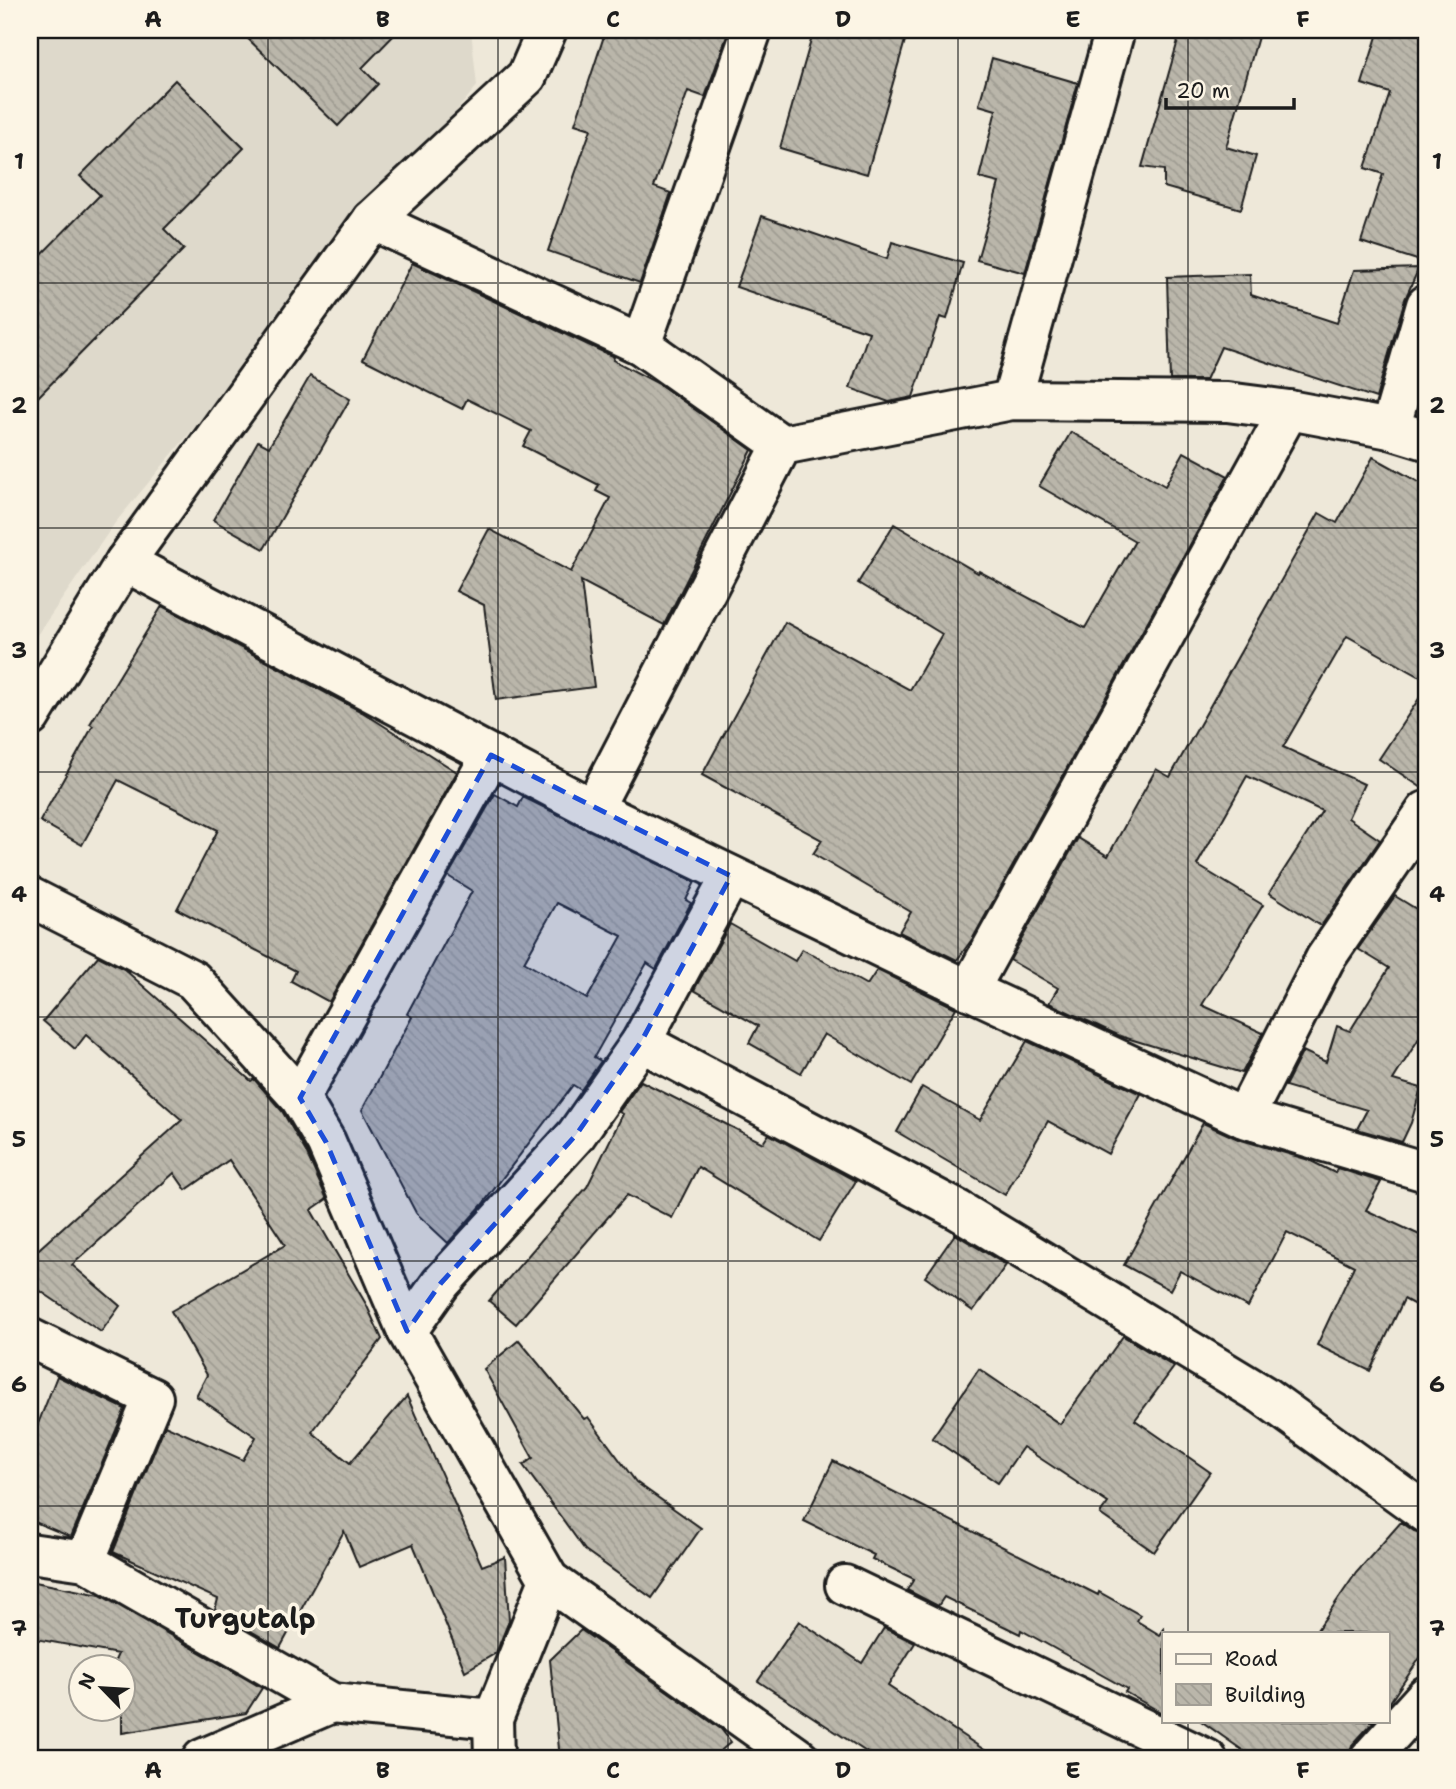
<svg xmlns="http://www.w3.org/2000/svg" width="1456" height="1789" viewBox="0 0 1456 1789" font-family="'Shantell Sans',sans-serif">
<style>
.built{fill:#ded9cb}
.building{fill:url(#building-back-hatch);stroke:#1c1c1c;stroke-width:2;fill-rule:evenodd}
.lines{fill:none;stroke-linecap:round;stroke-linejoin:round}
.minor-casing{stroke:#1c1c1c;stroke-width:44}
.minor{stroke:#fcf5e5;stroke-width:38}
.marked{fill:#1d4ed8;fill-opacity:0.2;stroke:#1d4ed8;stroke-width:5;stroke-dasharray:14 9;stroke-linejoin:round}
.grid{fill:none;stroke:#1c1c1c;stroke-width:2;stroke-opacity:0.55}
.labels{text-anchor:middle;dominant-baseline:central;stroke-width:7;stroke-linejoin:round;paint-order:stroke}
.district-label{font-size:28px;font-weight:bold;fill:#1c1c1c;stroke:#fcf5e5}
.neatline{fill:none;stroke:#1c1c1c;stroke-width:2.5}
.grid-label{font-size:23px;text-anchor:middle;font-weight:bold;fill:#1c1c1c}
</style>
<defs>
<pattern id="building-back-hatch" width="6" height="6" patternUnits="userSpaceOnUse" patternTransform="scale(1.75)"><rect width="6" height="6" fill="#bab6aa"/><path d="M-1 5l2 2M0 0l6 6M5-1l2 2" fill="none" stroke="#9f9c92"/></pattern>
</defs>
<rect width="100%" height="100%" fill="#eee8d9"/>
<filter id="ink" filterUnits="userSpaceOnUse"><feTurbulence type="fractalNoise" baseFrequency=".0143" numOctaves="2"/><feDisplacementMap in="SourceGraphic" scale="14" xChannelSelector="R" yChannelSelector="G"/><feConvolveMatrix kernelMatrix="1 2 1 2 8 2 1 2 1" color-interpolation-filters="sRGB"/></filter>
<g filter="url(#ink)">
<polygon class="built" points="30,30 471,30 477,86 115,523 30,645"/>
<g class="building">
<polygon points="239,30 399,30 362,68 378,84 338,126"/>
<polygon points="606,30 729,30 705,97 688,91 654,187 671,193 640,283 548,251 591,129 575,124"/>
<polygon points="814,30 908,30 867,174 780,148"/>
<polygon points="1181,30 1260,30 1226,147 1256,156 1241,209 1164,187 1164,170 1142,167"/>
<polygon points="1379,30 1426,30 1426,243 1420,261 1361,242 1383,174 1365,168 1390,93 1362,84"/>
<polygon points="992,58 1078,83 1025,273 977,260 999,183 979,178 996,110 979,105"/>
<polygon points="175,80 244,148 164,229 184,249 30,405 30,266 100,195 80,176"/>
<polygon points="762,216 887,259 892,242 963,263 947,319 940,317 913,397 889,402 850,388 869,332 736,287"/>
<polygon points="412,263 614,357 613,360 659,384 752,450 664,625 581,581 594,687 496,700 484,605 456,591 489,529 571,572 610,498 596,491 599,485 523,446 531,431 467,399 462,409 363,359"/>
<polygon points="1419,268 1405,299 1376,398 1221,347 1206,380 1170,380 1167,277 1250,274 1251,295 1337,323 1354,270"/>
<polygon points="310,376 350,399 264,549 213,520 258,441 269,447"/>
<polygon points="1071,432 1165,486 1184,452 1228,476 973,938 957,960 899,932 911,912 813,854 822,840 702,775 785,622 910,690 942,634 858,583 894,524 978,573 979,571 1085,628 1135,541 1039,486"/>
<polygon points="1373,457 1426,486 1426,680 1347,636 1283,747 1364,784 1348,818 1380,840 1321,926 1269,893 1322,811 1247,776 1197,865 1263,905 1202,1005 1263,1033 1242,1073 1120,1036 1049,1003 1058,988 1010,960 1078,838 1108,856 1156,769 1170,777 1319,513 1337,523"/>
<polygon points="162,606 362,712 457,772 329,1002 291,981 296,971 177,909 218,830 118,780 82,845 40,821 93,726 90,724"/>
<polygon points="1426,688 1426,789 1425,790 1379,759"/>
<path d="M495 794 518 807 523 797 695 882 686 900 691 903 656 969 647 963 594 1057 601 1061 581 1090 573 1085 482 1205 448 1243 416 1213 362 1110 412 1017 407 1014 472 891 448 876ZM557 903 622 936 587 999 524 962Z"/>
<polygon points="1395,896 1423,913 1426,907 1426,1027 1393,1080 1421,1088 1411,1123 1402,1142 1357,1129 1367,1110 1285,1086 1303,1051 1326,1062 1337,1026 1350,1031 1389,968 1358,949"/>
<polygon points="730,924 795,961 802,949 867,985 877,970 956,1008 911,1085 824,1034 801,1073 749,1043 758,1026 694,990"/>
<polygon points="98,956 124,969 251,1081 254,1079 282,1111 306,1152 327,1199 311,1210 366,1304 382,1339 312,1432 350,1463 407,1396 482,1566 505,1557 509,1621 496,1653 465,1671 413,1544 359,1567 344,1531 280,1648 215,1610 218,1599 113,1552 165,1425 243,1460 256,1437 196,1396 207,1375 171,1311 285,1245 229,1160 186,1190 174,1173 72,1265 120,1306 101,1332 30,1284 30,1257 182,1120 86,1035 75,1049 43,1021"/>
<polygon points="1027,1041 1141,1094 1108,1154 1048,1121 1005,1195 897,1132 922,1087 980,1120"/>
<polygon points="641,1081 763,1143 769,1134 856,1181 819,1241 698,1167 672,1218 627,1195 516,1324 489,1301 587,1187 623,1114 619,1112"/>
<polygon points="1203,1123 1238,1139 1309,1160 1335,1173 1337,1168 1381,1182 1366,1210 1426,1238 1426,1311 1404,1299 1370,1371 1317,1345 1354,1266 1287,1232 1248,1307 1180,1271 1170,1290 1124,1265"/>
<polygon points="955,1234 1006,1265 973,1311 925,1277"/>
<polygon points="1123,1336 1174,1367 1135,1420 1210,1472 1154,1552 1100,1514 1108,1503 1023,1447 998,1483 932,1438 979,1369 1060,1424"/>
<polygon points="519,1340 584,1419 588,1417 636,1482 701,1528 652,1598 585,1550 523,1465 533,1458 484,1369"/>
<polygon points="57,1376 125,1409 71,1537 30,1520 30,1444"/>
<polygon points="833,1461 1098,1595 1099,1592 1140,1615 1137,1621 1160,1635 1164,1629 1164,1714 1125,1692 1127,1689 1021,1630 1020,1634 944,1597 938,1606 907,1590 914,1579 872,1559 874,1555 804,1521"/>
<polygon points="1401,1522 1414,1531 1426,1534 1426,1649 1388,1705 1388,1633 1315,1633 1356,1573"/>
<polygon points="30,1581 100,1595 262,1688 246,1713 122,1733 122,1667 112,1667 118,1654 30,1638"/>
<polygon points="799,1621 862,1663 884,1628 915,1643 888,1686 998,1759 877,1759 758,1681"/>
<polygon points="581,1630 721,1729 731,1742 711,1759 560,1759 550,1660"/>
<polygon points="1201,1721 1374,1721 1352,1745 1348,1759 1255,1759"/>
</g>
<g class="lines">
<defs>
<g id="minor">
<polyline points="372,220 641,345 782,445"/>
<polyline points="641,345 752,30"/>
<polyline points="1012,400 1115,30"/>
<polyline points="1390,429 1426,305"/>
<polyline points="125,562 593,809 969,990 1244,1118 1426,1172"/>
<polyline points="30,717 125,562 372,220 527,76 547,30"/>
<polyline points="593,809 782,445 1012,400 1227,402 1289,410 1390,429 1426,440"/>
<polyline points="30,897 193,980 300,1098 326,1142 407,1331 549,1580 493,1719 494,1759"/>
<polyline points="969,990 1289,410"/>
<polyline points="641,1042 958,1210 1263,1395 1426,1513"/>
<polyline points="300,1098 491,755"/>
<polyline points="1244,1118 1325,959 1426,811"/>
<polyline points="407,1331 441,1283 576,1135 641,1042 731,876"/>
<polyline points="30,1338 153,1398 85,1561"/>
<polyline points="30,1553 85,1561 332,1703 493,1719"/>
<polyline points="549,1580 800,1759"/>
<polyline points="845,1585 1207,1759"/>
<polyline points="202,1759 332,1703"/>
<polyline points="1369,1759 1426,1696"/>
</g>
</defs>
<use href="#minor" class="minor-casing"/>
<use href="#minor" class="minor"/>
</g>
</g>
<path class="marked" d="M491 755 731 876 641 1042 576 1135 441 1283 407 1331 326 1142 300 1098Z"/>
<path class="grid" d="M268 30V1759M498 30V1759M728 30V1759M958 30V1759M1188 30V1633M30 283H1426M30 528H1426M30 772H1426M30 1017H1426M30 1261H1426M30 1506H1426M1188 1721V1759"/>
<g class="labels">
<g class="district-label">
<text x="245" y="1618">Turgutalp</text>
</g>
</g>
<rect width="1456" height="1789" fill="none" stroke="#fcf5e5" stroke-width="77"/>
<rect x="1162" y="1632" width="228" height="91" fill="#fcf5e5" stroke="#a29e95" stroke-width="2"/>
<rect x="1176" y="1654" width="35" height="10" fill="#fcf5e5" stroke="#a29e95" stroke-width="2"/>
<text x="1225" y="1666" font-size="21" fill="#1c1c1c">Road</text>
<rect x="1176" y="1684" width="35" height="21" fill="url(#building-back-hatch)" stroke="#a29e95" stroke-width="2"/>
<text x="1225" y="1702" font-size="21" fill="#1c1c1c">Building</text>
<g transform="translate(102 1688) rotate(295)"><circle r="33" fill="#fcf5e5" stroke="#a29e95" stroke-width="2"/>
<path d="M0-5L12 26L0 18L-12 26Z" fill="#1c1c1c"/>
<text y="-10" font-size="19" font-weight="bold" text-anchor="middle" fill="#1c1c1c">N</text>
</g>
<path d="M1166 98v10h128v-10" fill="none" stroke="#1c1c1c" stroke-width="3.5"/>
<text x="1176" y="98" font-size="21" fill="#1c1c1c" stroke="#fcf5e5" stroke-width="5" paint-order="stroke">20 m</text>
<rect x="38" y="38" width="1380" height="1712" class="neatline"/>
<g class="grid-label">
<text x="153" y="27">A</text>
<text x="383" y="27">B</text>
<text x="613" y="27">C</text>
<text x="843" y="27">D</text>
<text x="1073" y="27">E</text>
<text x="1303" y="27">F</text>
<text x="19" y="169">1</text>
<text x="1437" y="169">1</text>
<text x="19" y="413">2</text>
<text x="1437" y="413">2</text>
<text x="19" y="658">3</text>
<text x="1437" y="658">3</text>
<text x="19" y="902">4</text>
<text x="1437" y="902">4</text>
<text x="19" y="1147">5</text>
<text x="1437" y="1147">5</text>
<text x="19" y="1392">6</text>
<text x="1437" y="1392">6</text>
<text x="19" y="1636">7</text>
<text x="1437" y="1636">7</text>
<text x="153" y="1778">A</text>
<text x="383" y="1778">B</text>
<text x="613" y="1778">C</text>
<text x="843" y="1778">D</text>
<text x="1073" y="1778">E</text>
<text x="1303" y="1778">F</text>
</g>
</svg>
